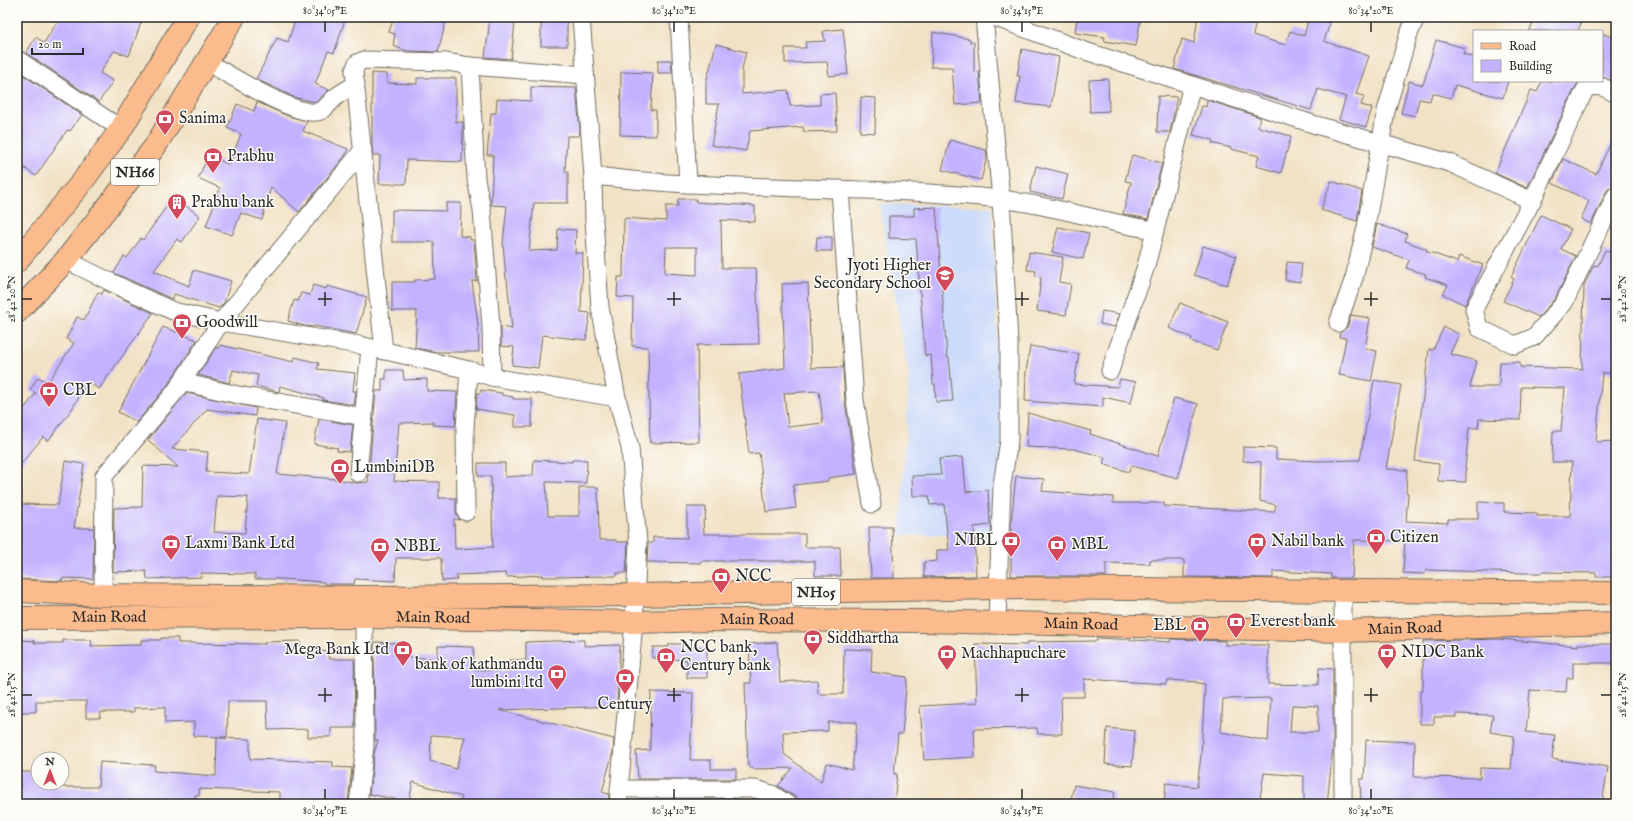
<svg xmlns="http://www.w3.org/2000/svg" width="1633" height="821" viewBox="0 0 1633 821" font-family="'IM FELL English',serif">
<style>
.built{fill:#cddbfa}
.building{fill:#c3b3ff;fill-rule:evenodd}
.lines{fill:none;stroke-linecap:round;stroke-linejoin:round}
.street-casing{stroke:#706b61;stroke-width:19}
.primary-casing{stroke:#706b61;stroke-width:24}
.highway-casing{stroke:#706b61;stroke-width:24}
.street{stroke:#fff;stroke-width:17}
.primary{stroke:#fbbb8d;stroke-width:22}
.highway{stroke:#fbbb8d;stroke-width:22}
.ticks{fill:none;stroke:#2b2b2b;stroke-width:1.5}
.labels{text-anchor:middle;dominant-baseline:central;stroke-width:3;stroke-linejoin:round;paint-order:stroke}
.shield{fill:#fdfcf7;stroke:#6a6a68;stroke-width:1}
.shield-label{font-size:15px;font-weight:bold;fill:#2b2b2b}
.poi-label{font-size:16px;fill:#2b2b2b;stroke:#fdfcf7;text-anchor:start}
.street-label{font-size:16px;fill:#2b2b2b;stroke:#fdfcf7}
.neatline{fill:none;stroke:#2b2b2b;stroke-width:1.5}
.ticks-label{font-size:10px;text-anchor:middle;fill:#2b2b2b}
</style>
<rect width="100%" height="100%" fill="#fdfcf7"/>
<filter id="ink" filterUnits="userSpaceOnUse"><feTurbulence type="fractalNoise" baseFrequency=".025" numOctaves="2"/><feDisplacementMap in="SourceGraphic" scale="8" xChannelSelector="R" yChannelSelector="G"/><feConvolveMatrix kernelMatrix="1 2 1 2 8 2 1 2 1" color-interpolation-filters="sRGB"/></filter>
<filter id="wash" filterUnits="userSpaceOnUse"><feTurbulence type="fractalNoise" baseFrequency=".012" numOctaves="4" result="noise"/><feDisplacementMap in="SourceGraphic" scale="16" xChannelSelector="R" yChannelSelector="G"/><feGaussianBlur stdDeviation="0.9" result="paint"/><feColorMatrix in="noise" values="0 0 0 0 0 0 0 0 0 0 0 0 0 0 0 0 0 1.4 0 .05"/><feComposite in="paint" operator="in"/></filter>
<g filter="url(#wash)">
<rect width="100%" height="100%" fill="#f1e2c5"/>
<polygon class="built" points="879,204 992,207 1001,438 999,535 900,535 909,377"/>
<g id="blocks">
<g class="building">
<polygon points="60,17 126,17 141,23 129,56 114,51 100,73 113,81 99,102 26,53 36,37 44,43"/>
<polygon points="296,17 346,17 334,53 328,51 315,84 329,90 316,102 296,98 256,79 277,38 288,42"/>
<polygon points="394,17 447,17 438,52 407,51 393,46 395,34 389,32"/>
<rect x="541" y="17" width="26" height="29"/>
<polygon points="1077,17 1141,17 1136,46 1104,41 1105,37 1075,33"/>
<polygon points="1198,17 1257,17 1253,35 1285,45 1290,31 1304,36 1309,17 1330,23 1324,41 1369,56 1356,94 1364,96 1361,105 1372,108 1366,127 1339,119 1346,97 1318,89 1311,110 1174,69 1182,39 1194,43"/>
<polygon points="1537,17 1583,17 1578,31 1529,31"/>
<polygon points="490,19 515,22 511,59 485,57"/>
<polygon points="843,29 848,74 829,76 827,62 785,63 785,48 806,48 805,42 825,41 823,31"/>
<polygon points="933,32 970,39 970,42 974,42 974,72 979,71 982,103 955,105 952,67 931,67"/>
<polygon points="1602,33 1616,39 1616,72 1612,81 1602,77"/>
<polygon points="1436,40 1465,48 1463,54 1474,57 1474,81 1508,81 1503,98 1455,85 1451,98 1432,93 1430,101 1419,99 1415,116 1401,113 1409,81 1423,85"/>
<polygon points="716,44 746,52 742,69 742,94 788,90 790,106 820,105 820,94 835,93 837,131 804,132 803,127 750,131 746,151 711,145 719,104 706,104 706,83"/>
<polygon points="1022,49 1059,57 1051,107 1016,103 1020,76 1017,76"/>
<polygon points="658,60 671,60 672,73 658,73"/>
<polygon points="19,72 82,115 70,131 67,130 36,176 17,163 17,75"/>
<polygon points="621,72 653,73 651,110 656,110 656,136 620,135"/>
<polygon points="372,73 387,74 387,83 417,84 417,78 456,78 456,122 463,122 462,162 407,160 406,184 379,184 380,155 373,155 372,147"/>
<polygon points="1108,79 1109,111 1090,112 1089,80"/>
<polygon points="1542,81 1580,81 1576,86 1527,188 1495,173 1531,90 1537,92"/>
<polygon points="531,87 576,88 580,130 579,136 567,136 565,172 568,172 568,203 534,203 529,251 557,250 558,229 576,230 575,253 583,253 581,312 590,313 586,340 542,335 538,368 512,365 514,347 501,346 501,327 512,329 507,279 506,279 503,243 507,206 491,205 493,155 487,155 491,113 496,113 497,99 531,101"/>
<polygon points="1158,96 1177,97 1170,132 1157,132"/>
<polygon points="861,97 876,98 875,133 860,132"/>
<polygon points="1207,100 1260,117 1258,127 1291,136 1281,173 1256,166 1259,156 1231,149 1231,148 1212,143 1213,140 1193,135 1202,106 1206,107"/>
<polygon points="257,102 288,116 307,121 303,131 348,149 345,156 299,212 271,187 262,220 241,213 232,235 206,226 220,188 198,178 209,155 229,165 241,134 227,128 237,104 254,111"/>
<polygon points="1616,132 1616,185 1611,187 1607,190 1591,224 1581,219 1589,201 1552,183 1563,159 1596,174"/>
<polygon points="950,140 986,150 987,157 981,180 942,170"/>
<polygon points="1132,155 1162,163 1148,219 1123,214 1131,182 1125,181"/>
<polygon points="1036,166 1068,174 1062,199 1030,192"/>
<polygon points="1331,181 1362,191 1357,221 1321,210"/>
<polygon points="173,197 200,216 182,242 177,239 154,271 189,286 194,270 231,281 224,303 219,308 174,294 172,299 114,273 124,256 127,258 141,238 143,240"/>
<path d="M678 199H696V202L755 206V222L721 220 722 268H756L759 344 697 345 699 442 650 443 648 347 632 346 633 298 617 297 618 277H623L624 218 666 221V206H678ZM666 247H697V275L665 273Z"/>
<polygon points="446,203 461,203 460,236 470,237 470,240 474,240 477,281 472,281 478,324 479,352 437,352 415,348 417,311 392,311 392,282 415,282 415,280 435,279 434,242 392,242 392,210 446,211"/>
<polygon points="936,207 947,357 949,357 953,401 936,402 935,384 933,384 931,355 925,356 916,239 889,238 889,216 914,216 914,208"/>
<polygon points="1541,215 1571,229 1561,249 1576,256 1556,297 1539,317 1503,301 1514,279 1511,277"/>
<polygon points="1377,224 1407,234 1405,241 1427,249 1426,251 1457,262 1459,256 1483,265 1465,305 1443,294 1448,285 1425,277 1426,274 1406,268 1409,260 1372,247"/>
<polygon points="1058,227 1089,233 1083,259 1052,252"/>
<polygon points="817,237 832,237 832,251 816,251"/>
<polygon points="1203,246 1236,256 1227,285 1194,275"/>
<polygon points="1605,250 1616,255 1616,373 1602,373 1596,442 1616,441 1616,577 1596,577 1596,573 1542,572 1542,573 1524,573 1426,570 1425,574 1403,573 1405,541 1354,540 1352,578 1331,578 1331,574 1273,571 1273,578 1184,577 1184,560 1150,560 1150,564 1106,563 1106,576 1011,576 1011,522 1016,476 1044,479 1042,491 1113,497 1113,503 1164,503 1164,506 1274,512 1276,505 1260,501 1261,462 1243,461 1243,447 1276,448 1276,459 1319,461 1360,460 1374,380 1401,385 1386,469 1407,470 1406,492 1408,493 1406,521 1448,523 1448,519 1478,519 1478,502 1504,503 1504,512 1537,513 1537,516 1570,516 1572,462 1552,462 1553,431 1561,431 1565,388 1521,387 1520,420 1479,419 1478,428 1469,428 1465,468 1466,468 1466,482 1438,481 1439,464 1415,461 1429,349 1433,350 1444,327 1459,334 1450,354 1477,361 1470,387 1499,387 1500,362 1520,362 1520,367 1582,369 1584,285 1594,265 1598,266"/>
<polygon points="1029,252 1063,257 1059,282 1071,284 1066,315 1037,311 1041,277 1035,276 1036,271 1027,270"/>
<polygon points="1287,262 1302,263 1300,282 1285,280"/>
<path d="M808 283 811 368 843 367 845 402 856 474 828 478V481L793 485 796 508 766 512 759 453 749 454 739 374 785 368 782 284ZM819 391 823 423 788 427 784 393Z"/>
<polygon points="313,285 326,289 327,286 367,297 356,334 314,326 313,327 304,326 288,321 294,300 298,301 301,293 310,295"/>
<polygon points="104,290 153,313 99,389 88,382 72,409 48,441 43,437 17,469 17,418 36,393 30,390 38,377 48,382 74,343 66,339 77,317 84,320 98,292 102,294"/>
<polygon points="1180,303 1228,322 1217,350 1191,341 1192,338 1169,328"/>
<polygon points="1102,311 1119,314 1115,327 1100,324"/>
<polygon points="1351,315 1370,318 1365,349 1377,351 1371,381 1339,375 1346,338 1339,337 1340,333 1347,327"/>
<polygon points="163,327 197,340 167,386 137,422 118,412"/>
<polygon points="220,345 294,362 295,357 319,363 317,369 355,373 353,391 356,391 354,405 323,400 324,398 280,386 279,392 256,386 258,375 233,370 229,383 198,375 216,347 219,349"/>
<polygon points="1030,346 1079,354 1074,384 1118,387 1120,379 1136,382 1131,403 1103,397 1103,407 1025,401 1026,372"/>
<path d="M386 370H403L404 380 427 379V391L457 392 455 426 433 425V422L399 423 394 481 439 482V498H456V513L460 520 454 519 455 549 493 547 491 476H478V463H505V477L533 475 534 460 572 462V460H587L586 483 546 482 548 516H579V487H598L599 540H616V542H628L626 573H617V576L542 577V575L507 577 506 573 456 575 457 580 442 581 441 558H396L395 581 355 579 354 584H324V582L282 579H255V574L201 573 202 577 147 579 146 571 113 572 114 508 142 507 143 466 178 467 148 440 186 393 256 408 255 416 207 409 172 449 208 452 206 472 249 474 257 419 285 423 277 474 335 479 357 483 368 482 376 391H382V379H386ZM217 496 248 497 245 533 214 532Z"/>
<polygon points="481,390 502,393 502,395 513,397 513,399 532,399 532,427 515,427 515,415 476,409 477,393 480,393"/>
<polygon points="1174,398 1198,404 1178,478 1131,466 1129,472 1103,464 1105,457 1074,449 1026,447 1028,413 1091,431 1090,434 1158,456"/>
<polygon points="319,419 353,425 350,452 337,451 338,448 314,444"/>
<polygon points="963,457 966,492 988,490 990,525 974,527 976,576 924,577 924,562 937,561 937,550 949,550 944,504 930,505 929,496 913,496 912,476 941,475 939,459"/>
<polygon points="65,461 84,464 74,528 94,528 93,579 62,578 62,581 17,579 17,504 58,505"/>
<polygon points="687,507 706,507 705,520 703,520 704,534 805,534 805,547 840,547 841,576 815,576 815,561 701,561 701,563 647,562 648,543 653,543 653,537 687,538"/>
<polygon points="869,527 892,527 894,578 871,578"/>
<polygon points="161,638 178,638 178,643 265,644 265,642 300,641 301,653 328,651 329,659 354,659 355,728 331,728 331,737 308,737 308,729 268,730 267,701 228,701 227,737 194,736 194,722 165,723 165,707 134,708 134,712 101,712 100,718 86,718 86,701 36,701 36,712 17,712 17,643 21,643 21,640 35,641 34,643 63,643 63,640 92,640 91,646 141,645 141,640 161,640"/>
<path d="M1097 638 1170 642 1171 639 1225 641V645H1268V684L1318 685 1319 668 1333 669V747L1327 804H1304V776L1264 773 1259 804H1164L1166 783 1197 787 1201 756 1205 684 1197 683V682L1167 680 1166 684 1084 679V697H1061L1062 734H1038L1037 728 974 729 975 757 924 760 920 706 977 703 975 644 1027 645V642L1097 641ZM1271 698 1268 741 1221 732 1223 699ZM1292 705 1318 706V732H1290Z"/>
<polygon points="1499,639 1578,646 1578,644 1616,644 1616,663 1573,663 1573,678 1567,678 1566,692 1530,690 1526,732 1555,735 1552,759 1608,767 1602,804 1361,804 1360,779 1364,779 1366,740 1415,742 1414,777 1480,778 1480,768 1511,769 1514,736 1490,732 1493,715 1456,714 1457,717 1434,717 1434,724 1420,724 1420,691 1423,691 1423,641"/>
<path d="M584 640V646L620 645 617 706 499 710 614 739 613 752 602 792 609 794 608 804H460L462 797 413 782 409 802 369 794 374 754 378 740H375L374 642 398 643V656L438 659V646L474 647 473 669 509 672V660H526V642ZM431 735 465 737 456 769 430 761Z"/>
<path d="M777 642 780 682 817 680 818 694H843L844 649 872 650 871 672 907 677 902 734H898L894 774H897L894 804H807L778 786 793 768 753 769 748 766 745 683H751L749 644ZM828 722H857L852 770 827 763 821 782 784 754 783 732 828 731Z"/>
<polygon points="669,644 685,644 685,647 707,647 707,678 687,678 687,660 652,658 653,647 669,647"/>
<polygon points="651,692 693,693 690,760 711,760 711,769 736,769 736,779 638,779 636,751 650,750"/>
<polygon points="1107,728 1135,731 1132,766 1105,764"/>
<polygon points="217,738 250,739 250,759 333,762 333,767 352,768 348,803 280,804 280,792 199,789 199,796 195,795 194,804 20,804 20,772 38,772 38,783 53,783 53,787 98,787 100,762 155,765 154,771 216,776"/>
<polygon points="1074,785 1115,792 1113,804 1070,804"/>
<rect x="640" y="799" width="96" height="5"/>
</g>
</g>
</g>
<g filter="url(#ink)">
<use href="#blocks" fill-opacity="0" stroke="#706b61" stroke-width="1"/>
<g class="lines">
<defs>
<g id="street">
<polyline points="581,17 593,176 594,220 600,307 617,398"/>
<polyline points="679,17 688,184"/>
<polyline points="984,17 1001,199 1009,342 1009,441 1002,484 997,622"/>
<polyline points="994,17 1082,50 1192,85 1316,125 1450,163 1532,201 1474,309 1479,328 1515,345 1534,337 1564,303 1616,195"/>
<polyline points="17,59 121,129"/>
<path d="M207 62C228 74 293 115 316 112 326 111 330 101 337 96 343 91 350 88 356 84"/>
<polyline points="470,66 585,75"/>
<path d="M593 176C625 179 657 183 689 184 793 189 897 188 1000 199 1052 205 1102 222 1154 230"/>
<polyline points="840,189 855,400 872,504"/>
<polyline points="1532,201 1585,90 1590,86 1603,87 1616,94"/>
<polyline points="66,260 127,290 173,311 221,322 359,345 469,370 492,377 617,398 630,448 638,543 634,622 618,804"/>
<polyline points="1338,323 1354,278 1366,227 1386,111 1408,36 1416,17"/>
<polyline points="384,351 354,71 357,63 364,60 447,62 470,66 476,179 482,210 491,326 492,377"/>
<polyline points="1110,371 1146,266 1192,85"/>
<polyline points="182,382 238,395 364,417"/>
<polyline points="358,473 370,348"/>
<polyline points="466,512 465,428 469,370"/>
<polyline points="1343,590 1343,804"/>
<polyline points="103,595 104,476 175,392 221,322 363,150"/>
<polyline points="619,789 756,789 772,794 787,804"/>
<polyline points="358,804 365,746 364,617"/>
</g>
<g id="primary">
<polyline points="17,591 103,595 363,597 636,595 998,588 1616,593"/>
<path id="s1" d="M17 618 364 617 634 622 713 620 922 621 1344 631 1616 623"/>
</g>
<g id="highway">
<polyline points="17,261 82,182 121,129 188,17"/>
<polyline points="17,312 66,260 154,148 234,17"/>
</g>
</defs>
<use href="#street" class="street-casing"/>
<use href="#primary" class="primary-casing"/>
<use href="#highway" class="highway-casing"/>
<use href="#street" class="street"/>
<use href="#primary" class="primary"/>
<use href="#highway" class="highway"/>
</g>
</g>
<path class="ticks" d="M325 22V32M674 22V32M1022 22V32M1371 22V32M325 292V306M674 292V306M1022 292V306M1371 292V306M22 299H32M318 299H332M667 299H681M1015 299H1029M1364 299H1378M1601 299H1611M325 688V702M674 688V702M1022 688V702M1371 688V702M22 695H32M318 695H332M667 695H681M1015 695H1029M1364 695H1378M1601 695H1611M325 789V799M674 789V799M1022 789V799M1371 789V799"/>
<defs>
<symbol id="bank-pin" viewBox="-11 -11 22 30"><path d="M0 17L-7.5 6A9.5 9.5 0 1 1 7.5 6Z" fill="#d1495b" stroke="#fdfcf7"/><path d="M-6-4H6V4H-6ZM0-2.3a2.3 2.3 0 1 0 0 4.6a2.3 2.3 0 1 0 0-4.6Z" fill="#fff"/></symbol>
<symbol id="building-pin" viewBox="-11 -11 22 30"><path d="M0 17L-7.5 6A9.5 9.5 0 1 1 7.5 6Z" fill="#d1495b" stroke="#fdfcf7"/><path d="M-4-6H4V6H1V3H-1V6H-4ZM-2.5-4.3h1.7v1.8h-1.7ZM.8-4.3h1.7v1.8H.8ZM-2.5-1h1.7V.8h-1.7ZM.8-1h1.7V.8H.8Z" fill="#fff"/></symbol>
<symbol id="school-pin" viewBox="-11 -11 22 30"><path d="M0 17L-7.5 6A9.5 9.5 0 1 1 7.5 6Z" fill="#d1495b" stroke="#fdfcf7"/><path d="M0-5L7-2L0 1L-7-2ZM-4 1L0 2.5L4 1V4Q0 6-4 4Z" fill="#fff"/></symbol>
</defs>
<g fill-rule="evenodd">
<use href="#bank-pin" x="154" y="108" width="22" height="30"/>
<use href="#bank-pin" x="202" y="146" width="22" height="30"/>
<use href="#building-pin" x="166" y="192" width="22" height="30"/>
<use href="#school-pin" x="934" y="264" width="22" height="30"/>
<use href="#bank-pin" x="171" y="312" width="22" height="30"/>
<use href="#bank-pin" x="38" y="380" width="22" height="30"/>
<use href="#bank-pin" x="329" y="457" width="22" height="30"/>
<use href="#bank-pin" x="1365" y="527" width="22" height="30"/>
<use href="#bank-pin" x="1000" y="530" width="22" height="30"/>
<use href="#bank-pin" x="1246" y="531" width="22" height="30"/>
<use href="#bank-pin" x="160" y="533" width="22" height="30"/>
<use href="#bank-pin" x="1046" y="534" width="22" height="30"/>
<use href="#bank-pin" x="369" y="536" width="22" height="30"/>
<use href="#bank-pin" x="710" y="566" width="22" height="30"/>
<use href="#bank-pin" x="1225" y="611" width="22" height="30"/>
<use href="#bank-pin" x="1189" y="615" width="22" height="30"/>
<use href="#bank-pin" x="802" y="628" width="22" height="30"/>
<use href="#bank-pin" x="392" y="639" width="22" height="30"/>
<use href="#bank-pin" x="1376" y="642" width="22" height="30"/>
<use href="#bank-pin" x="936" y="643" width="22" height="30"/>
<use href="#bank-pin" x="655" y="646" width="22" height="30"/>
<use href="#bank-pin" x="546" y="663" width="22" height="30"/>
<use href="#bank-pin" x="614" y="667" width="22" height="30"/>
</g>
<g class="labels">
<g class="shield">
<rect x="111" y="159" width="48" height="26" rx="3"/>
<rect x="792" y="579" width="48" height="26" rx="3"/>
</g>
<g class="shield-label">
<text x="135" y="172">NH66</text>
<text x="816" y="592">NH05</text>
</g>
<g class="poi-label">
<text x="179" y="119">Sanima</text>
<text x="227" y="157">Prabhu</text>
<text x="191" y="203">Prabhu bank</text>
<text x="931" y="266" text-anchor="end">Jyoti Higher<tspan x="931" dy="18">Secondary School</tspan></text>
<text x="196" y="323">Goodwill</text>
<text x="63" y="391">CBL</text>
<text x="354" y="468">LumbiniDB</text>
<text x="1390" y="538">Citizen</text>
<text x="997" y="541" text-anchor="end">NIBL</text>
<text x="1271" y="542">Nabil bank</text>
<text x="185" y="544">Laxmi Bank Ltd</text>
<text x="1071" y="545">MBL</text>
<text x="394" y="547">NBBL</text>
<text x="735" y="577">NCC</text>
<text x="1250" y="622">Everest bank</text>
<text x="1186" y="626" text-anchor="end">EBL</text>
<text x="827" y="639">Siddhartha</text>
<text x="680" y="648">NCC bank,<tspan x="680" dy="18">Century bank</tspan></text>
<text x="389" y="650" text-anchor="end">Mega Bank Ltd</text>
<text x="1401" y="653">NIDC Bank</text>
<text x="961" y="654">Machhapuchare</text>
<text x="543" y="665" text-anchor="end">bank of kathmandu<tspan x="543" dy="18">lumbini ltd</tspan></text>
<text x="625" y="705" text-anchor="middle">Century</text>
</g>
<g class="street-label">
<text stroke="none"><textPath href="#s1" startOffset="92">Main Road</textPath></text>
<text stroke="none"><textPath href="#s1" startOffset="416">Main Road</textPath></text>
<text stroke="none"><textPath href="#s1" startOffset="740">Main Road</textPath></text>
<text stroke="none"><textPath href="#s1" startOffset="1064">Main Road</textPath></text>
<text stroke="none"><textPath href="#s1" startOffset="1388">Main Road</textPath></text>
</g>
</g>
<rect width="1633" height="821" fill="none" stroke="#fdfcf7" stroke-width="44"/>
<rect x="1473" y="30" width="130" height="52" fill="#fdfcf7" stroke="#a9a8a5"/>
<rect x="1481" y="43" width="20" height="6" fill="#fbbb8d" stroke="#a9a8a5"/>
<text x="1509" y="50" font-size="12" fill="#2b2b2b">Road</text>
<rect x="1481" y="60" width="20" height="12" fill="#c3b3ff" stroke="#a9a8a5"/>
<text x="1509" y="70" font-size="12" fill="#2b2b2b">Building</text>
<g transform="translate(50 771)"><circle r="19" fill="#fdfcf7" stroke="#a9a8a5"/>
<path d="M0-3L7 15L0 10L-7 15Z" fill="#d1495b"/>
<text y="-6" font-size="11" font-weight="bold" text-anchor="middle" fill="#2b2b2b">N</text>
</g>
<path d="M32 48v6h51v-6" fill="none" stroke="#2b2b2b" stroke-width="2"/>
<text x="38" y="48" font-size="12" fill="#2b2b2b" stroke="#fdfcf7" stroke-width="3" paint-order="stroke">20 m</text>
<rect x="22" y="22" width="1589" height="777" class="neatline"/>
<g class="ticks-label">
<text x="325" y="14">80°34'05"E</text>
<text x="674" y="14">80°34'10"E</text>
<text x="1022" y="14">80°34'15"E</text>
<text x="1371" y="14">80°34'20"E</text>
<text transform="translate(11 299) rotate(-90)" y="4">28°42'20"N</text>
<text transform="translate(1622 299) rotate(-90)" y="4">28°42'20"N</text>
<text transform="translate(11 695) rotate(-90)" y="4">28°42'15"N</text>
<text transform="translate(1622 695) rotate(-90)" y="4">28°42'15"N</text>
<text x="325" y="814">80°34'05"E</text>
<text x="674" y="814">80°34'10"E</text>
<text x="1022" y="814">80°34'15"E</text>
<text x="1371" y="814">80°34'20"E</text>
</g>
</svg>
